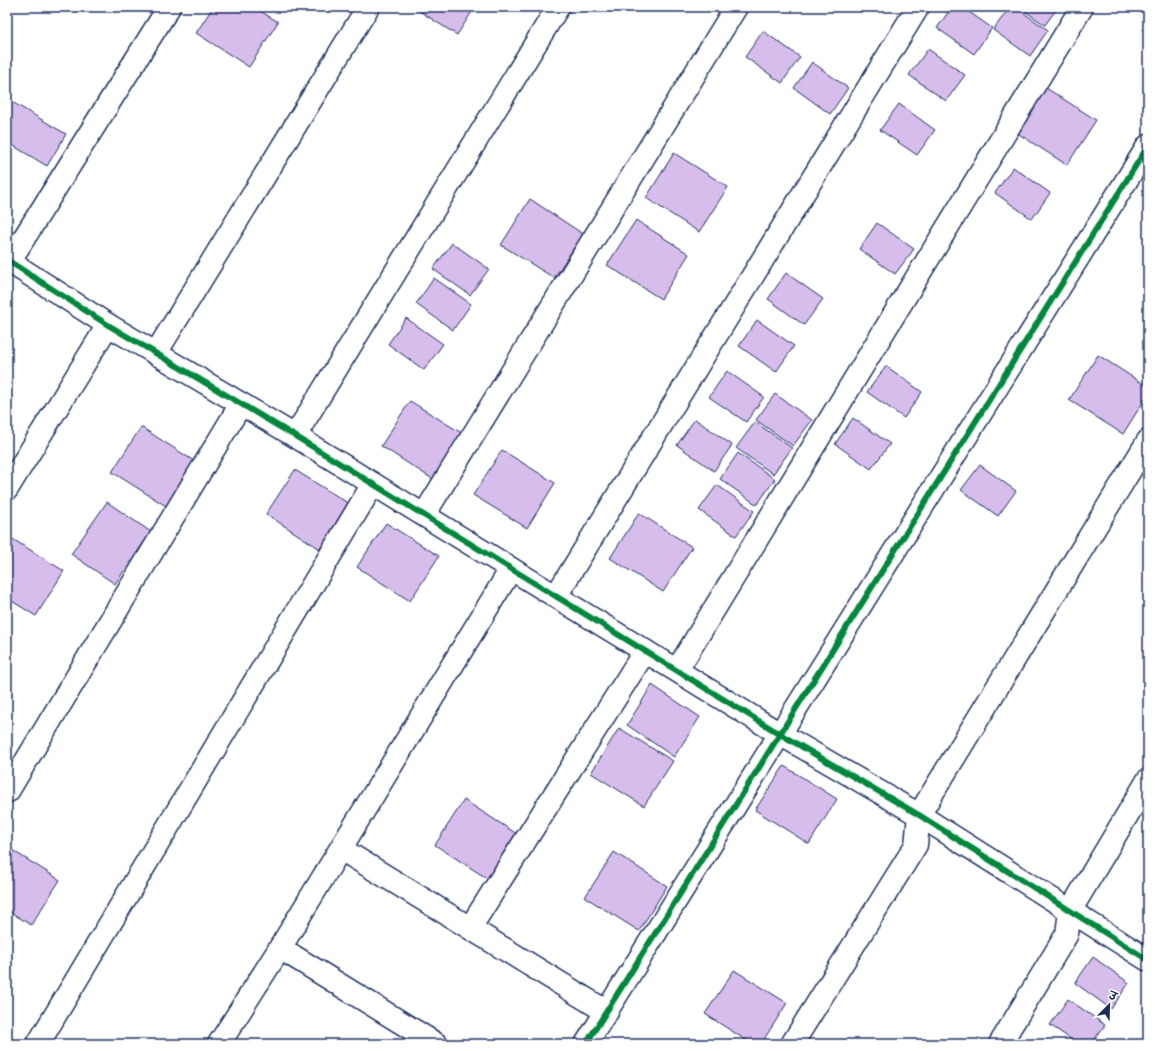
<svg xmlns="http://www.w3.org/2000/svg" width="1155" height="1051" viewBox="0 0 1155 1051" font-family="Delius,'Playpen Sans Deva',sans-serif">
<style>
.building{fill:#d6bdec;stroke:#1b2f5e}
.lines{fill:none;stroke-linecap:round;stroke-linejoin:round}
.street-casing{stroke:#1b2f5e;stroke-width:25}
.street{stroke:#fff;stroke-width:22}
.cycleway-casing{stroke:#fff;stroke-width:8}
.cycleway{stroke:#00873e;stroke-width:6}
</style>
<rect width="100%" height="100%" fill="#fff"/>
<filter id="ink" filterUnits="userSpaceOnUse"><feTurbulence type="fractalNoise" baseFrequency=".025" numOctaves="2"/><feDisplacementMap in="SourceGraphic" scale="8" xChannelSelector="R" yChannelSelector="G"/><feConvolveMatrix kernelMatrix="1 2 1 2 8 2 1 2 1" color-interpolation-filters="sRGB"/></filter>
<g filter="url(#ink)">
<g class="building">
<polygon points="213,7 254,7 278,22 249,67 196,33"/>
<polygon points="413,7 475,7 457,35"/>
<polygon points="952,7 962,7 992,28 974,54 937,28"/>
<polygon points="1010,7 1015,7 1048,30 1030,56 993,30"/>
<polygon points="1019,7 1058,7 1045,25"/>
<polygon points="763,31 800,57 782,83 745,57"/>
<polygon points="928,49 965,75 946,101 909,75"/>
<polygon points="812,62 848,88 830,114 794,88"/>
<polygon points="1043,86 1096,120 1067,165 1014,131"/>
<polygon points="7,99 66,134 47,166 7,142"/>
<polygon points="899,104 935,130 917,155 880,130"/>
<polygon points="674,153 728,187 699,232 646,198"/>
<polygon points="1013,167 1050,193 1032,219 995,193"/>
<polygon points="530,199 583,234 554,278 501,245"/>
<polygon points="636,220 689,254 661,299 607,265"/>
<polygon points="877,223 914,249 895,274 859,249"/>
<polygon points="452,243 489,269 470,295 433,269"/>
<polygon points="786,273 823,299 804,325 768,299"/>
<polygon points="434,278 471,304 453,330 416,304"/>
<polygon points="406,318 443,344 424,370 388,344"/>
<polygon points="757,320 794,346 776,372 739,346"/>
<polygon points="1098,355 1148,387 1148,394 1123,434 1069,400"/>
<polygon points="886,366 922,392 904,418 867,392"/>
<polygon points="727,371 764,397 746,422 709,397"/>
<polygon points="775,394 812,420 793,446 756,420"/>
<polygon points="410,401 463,434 434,480 381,446"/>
<polygon points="853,418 890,444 871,469 835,444"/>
<polygon points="695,419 732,445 714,471 677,445"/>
<polygon points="755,422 792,448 773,474 736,448"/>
<polygon points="141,427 194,461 166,506 112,472"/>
<polygon points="502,450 555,483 527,528 473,495"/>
<polygon points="738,453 775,479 757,505 720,479"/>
<polygon points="980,465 1016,491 998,516 961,490"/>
<polygon points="295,470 348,503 320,549 266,514"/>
<polygon points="717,485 754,511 736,536 699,510"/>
<polygon points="107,502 151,532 115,584 71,554"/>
<polygon points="639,513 692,547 663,592 610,558"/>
<polygon points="386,523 439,556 410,601 357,567"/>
<polygon points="11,538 64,571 36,616 7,598 7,544"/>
<polygon points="652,685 700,717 674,757 627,725"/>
<polygon points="619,728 673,761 644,806 591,773"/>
<polygon points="784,766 837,799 809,844 755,810"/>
<polygon points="464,800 517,834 488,879 435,845"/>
<polygon points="7,847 60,880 31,925 7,910"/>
<polygon points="614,852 667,886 639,931 585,897"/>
<polygon points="1093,957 1129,983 1111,1009 1075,983"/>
<polygon points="734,970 787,1003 761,1044 752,1044 705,1014"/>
<polygon points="1068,999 1105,1025 1091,1044 1078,1044 1050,1025"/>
</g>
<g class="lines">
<defs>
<g id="street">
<polyline points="7,260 108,325 295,436 780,734 919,815 1148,960"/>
<polyline points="9,262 169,7"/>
<polyline points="156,353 368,7"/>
<polyline points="295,436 558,7"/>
<polyline points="7,489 108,325"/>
<polyline points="424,515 736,7"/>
<polyline points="556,596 918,7"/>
<polyline points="677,670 1082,7"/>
<polyline points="8,791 241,404"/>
<polyline points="341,849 607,1012"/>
<polyline points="470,928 645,651"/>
<polyline points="280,948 436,1044"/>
<polyline points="38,1044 373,484"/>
<polyline points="219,1044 280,948 511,569"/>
<polyline points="586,1044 1148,146"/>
<polyline points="792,1044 916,845 919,815 1148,441"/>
<polyline points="1000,1044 1067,934 1070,911 1148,780"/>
</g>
</defs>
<use href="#street" class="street-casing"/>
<use href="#street" class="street"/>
<defs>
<g id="cycleway">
<polyline points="7,260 108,325 295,436 780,734 919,815 1148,960"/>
<polyline points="586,1044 1148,146"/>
</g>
</defs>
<use href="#cycleway" class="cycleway-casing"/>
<use href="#cycleway" class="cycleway"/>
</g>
</g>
<rect width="1155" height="1051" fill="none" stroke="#fff" stroke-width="24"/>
<rect x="12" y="12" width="1131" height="1027" fill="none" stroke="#1b2f5e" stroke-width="1.5" filter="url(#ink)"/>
<g transform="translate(1109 1005) rotate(23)" stroke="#ffffff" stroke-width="3" paint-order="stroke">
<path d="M0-3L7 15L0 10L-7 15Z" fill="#1b2f5e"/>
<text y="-6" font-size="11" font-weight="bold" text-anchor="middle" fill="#1b2f5e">उ</text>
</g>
</svg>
